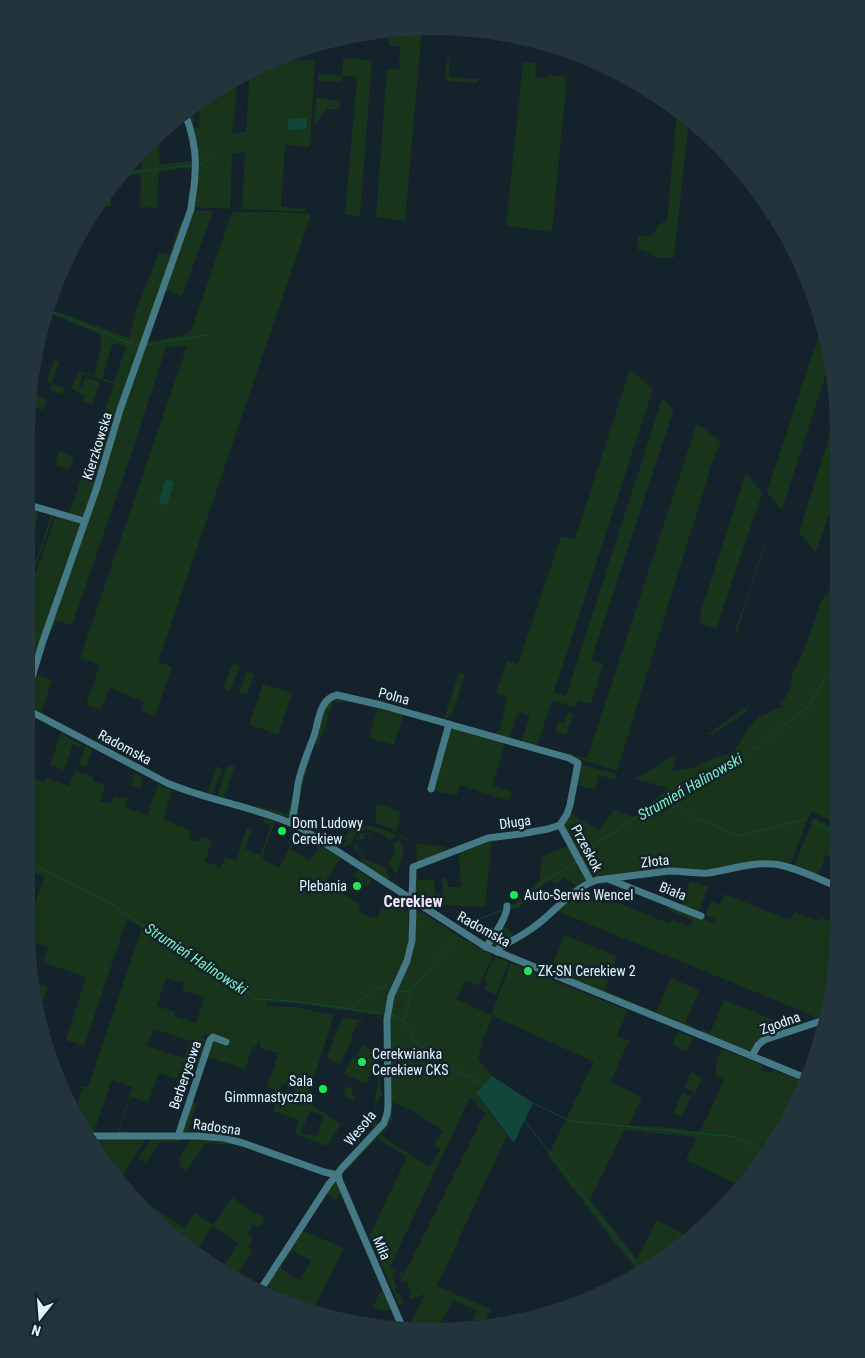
<svg xmlns="http://www.w3.org/2000/svg" width="865" height="1358" viewBox="0 0 865 1358" font-family="'Roboto Condensed',sans-serif">
<style>
.green{fill:#18341b;fill-rule:evenodd}
.water{fill:#11473b}
.lines{fill:none;stroke-linecap:round;stroke-linejoin:round}
.stream{stroke:#11473b;stroke-width:1}
.minor{stroke:#447985;stroke-width:7}
.poi-dot{fill:#1fe952;stroke:#14232b;stroke-width:2}
.labels{text-anchor:middle;dominant-baseline:central;stroke-width:5;stroke-linejoin:round;paint-order:stroke}
.street-label{font-size:14px;fill:#e1f5fc;stroke:#14232b}
.poi-label{font-size:14px;fill:#e1f5fc;stroke:#14232b;text-anchor:start}
.water-label{font-size:15px;font-style:italic;fill:#79f2c3;stroke:#14232b}
.quarter-label{font-size:16px;font-weight:bold;fill:#f0e3fc;stroke:#14232b}
</style>
<rect width="100%" height="100%" fill="#14232b"/>
<g class="green">
<polygon points="406,27 422,28 405,221 376,217 387,69 399,69 400,46 389,46 390,33 405,34"/>
<polygon points="291,54 291,60 315,60 310,147 285,145 281,207 306,208 305,212 242,209 245,152 232,154 230,209 194,207 198,182 186,110 190,107 193,115 194,128 199,128 200,101 238,78 232,133 246,132 250,70"/>
<polygon points="343,58 372,60 360,216 345,215 357,77 342,76"/>
<polygon points="447,58 450,58 449,77 478,79 478,83 445,81"/>
<polygon points="523,62 536,63 535,75 536,77 548,78 549,75 567,77 552,232 506,226"/>
<polygon points="318,74 342,76 341,82 318,81"/>
<polygon points="316,97 332,100 340,100 339,109 327,109 314,125"/>
<polygon points="677,111 689,119 674,258 657,258 654,257 650,253 637,249 638,236 652,236 658,225 667,220"/>
<polygon points="160,133 159,164 194,161 194,169 182,168 159,172 157,208 140,207 141,174 119,177 122,172 142,169 143,150"/>
<polygon points="111,188 111,207 99,206"/>
<polygon points="192,211 213,211 182,296 165,290"/>
<path d="M232 212H283L311 214 158 662 172 667 155 716 141 711 144 702 128 695 110 688 100 710 86 705 100 665 80 658 187 346 166 347 134 446 72 625 56 620 53 630H51L48 639H46L85 517 82 518 69 514 114 384 83 374 79 387H83L84 379 87 378 100 382 92 404 83 401 85 395 71 389 79 371 94 376 101 349 100 341 101 337 99 334 50 313 51 309 129 338 136 311 159 252 169 255 180 223 183 224 159 293 116 433 147 342 186 335 191 331ZM116 343 126 347 114 382 102 378 112 345Z"/>
<polygon points="823,322 825,328 830,361 782,510 767,492"/>
<polygon points="54,360 59,362 52,383 65,389 63,394 50,390 52,383 47,381"/>
<polygon points="630,369 653,389 554,692 566,696 662,399 674,409 591,660 603,664 591,704 578,700 575,707 552,700 536,748 521,743 530,716 518,712 510,737 517,740 519,739 519,740 495,735 496,731 499,731 506,708 504,707 507,697 496,693 507,661 518,664 561,536 575,539"/>
<polygon points="34,395 47,399 43,410 30,407"/>
<polygon points="838,410 838,490 816,552 799,532"/>
<polygon points="697,423 721,442 713,460 617,771 565,755 565,752 587,759"/>
<polygon points="59,451 74,457 70,470 55,465"/>
<polygon points="746,473 762,493 716,629 699,623 702,608"/>
<polygon points="29,506 40,510 29,545"/>
<polygon points="52,513 54,514 28,588 28,585"/>
<polygon points="58,516 79,521 81,527 32,667 28,666 28,632 35,599 28,596 55,518"/>
<polygon points="765,546 736,634 736,626 745,604 762,550"/>
<polygon points="835,554 837,555 837,576 830,570"/>
<polygon points="837,583 836,824 811,811 791,863 788,864 768,862 718,867 716,870 698,872 668,869 578,887 564,878 555,885 551,880 536,890 519,908 510,910 509,906 516,904 539,881 542,856 574,843 563,825 570,813 599,830 614,810 633,817 669,788 634,779 654,768 676,754 672,771 693,768 716,757 733,753 750,726 759,717 787,705 780,706 789,692 793,672 802,655 821,602 826,594"/>
<polygon points="39,661 36,674 52,680 41,712 42,713 29,705 29,694"/>
<polygon points="233,663 240,666 230,691 223,688"/>
<polygon points="247,670 254,675 247,695 241,693 240,694 239,694"/>
<polygon points="459,673 465,674 452,714 444,721 425,715 425,713 444,719"/>
<polygon points="263,684 292,693 278,735 249,724"/>
<polygon points="334,698 354,702 333,702 319,744 315,744 316,742 314,741 325,705"/>
<polygon points="378,706 404,714 394,745 369,738"/>
<polygon points="748,706 745,713 711,735 708,734"/>
<polygon points="568,712 573,714 566,735 555,732 559,721 564,723"/>
<polygon points="453,727 505,742 493,785 512,792 509,801 460,785 457,795 433,791 450,730"/>
<polygon points="61,733 82,745 80,747 73,744 64,770 50,765"/>
<polygon points="85,746 92,749 86,767 79,765"/>
<polygon points="307,757 311,757 301,790 297,816 308,822 306,826 295,821 294,817"/>
<path d="M27 761 35 763 31 777 44 782 46 778 69 786 75 771 94 776 93 781 105 785 100 801 111 804 114 797 127 798 124 807 147 815 158 784 172 790 163 819 174 823V825L179 827 180 825 182 826V827L191 831 189 839 199 842 201 837 212 840 205 861 217 866V867L220 868 222 863 224 864 225 860 223 859 224 857 236 861 247 828 252 829 245 849 261 855 271 825 263 822 264 819 275 822 262 858 279 868 298 831 299 833 291 849 310 861 319 846 317 844 318 843 341 858 324 883 360 904 358 911 371 918 372 916 377 918 387 896 404 907 406 913 407 905 404 901 400 898V897L406 901 409 910 408 944 403 960 388 993 383 1016 295 1003 267 1002V1006L295 1007 334 1015 306 1101 341 1124 327 1146 295 1134 299 1120 273 1111 278 1094 292 1099 295 1090 283 1083 279 1092 267 1087 279 1053 261 1048V1046L259 1045 261 1040 259 1039 256 1047 253 1046 245 1069 208 1057 203 1072 212 1040H227L210 1034 204 1035 203 1039 207 1041 199 1066 184 1061 177 1079 159 1073 148 1102 130 1097 119 1131H128V1133H117L132 1087 112 1080 94 1131 95 1133H86L75 1111 83 1087H88L142 928 127 919 84 1046 66 1040 86 977 43 962 48 947 29 941 27 931 44 876 27 870ZM166 978 184 983 182 990 204 997 196 1023 174 1016 175 1012 157 1006ZM154 1029 190 1041 184 1058 147 1046ZM310 1110 324 1116 317 1136 301 1133Z"/>
<polygon points="217,765 222,771 212,794 208,793"/>
<polygon points="582,765 616,774 615,780 599,775 595,789 580,786 577,784 581,766"/>
<polygon points="227,766 235,766 224,798 218,796 218,793"/>
<polygon points="135,773 143,777 141,788 131,786"/>
<polygon points="294,791 291,816 287,817 255,807 258,806 287,814"/>
<polygon points="377,804 401,811 396,832 403,837 408,839 408,840 402,838 392,829 375,823 377,815 375,814"/>
<polygon points="813,819 816,819 836,829 836,859 826,855 818,875 797,868 795,865"/>
<polygon points="357,826 358,827 372,826 393,833 395,836 390,840 384,835 366,829 356,834 351,844 344,847 344,843 347,840 343,838 354,827"/>
<path d="M362 833H371L370 837V835L365 834 363 840 360 839 356 840 355 844 359 847 357 851 363 853 362 855C351 850 353 838 362 833Z"/>
<polygon points="492,838 485,907 427,904 438,912 437,912 416,899 415,872 417,868 417,880 434,880 435,893 443,894 442,878 446,878 448,887 461,887 459,852 432,864 432,863 477,843"/>
<polygon points="400,840 404,851 396,875 389,863 391,858 393,858 396,851 394,849 393,844"/>
<polygon points="417,843 444,847 446,851 442,854 418,863 417,861 416,844"/>
<polygon points="363,858 385,867 390,879 385,879 361,863 362,862 360,860"/>
<polygon points="358,870 372,879 367,887 360,882 361,880 353,877"/>
<polygon points="690,881 708,887 698,913 681,905"/>
<polygon points="586,887 586,890 668,923 672,920 690,926 693,921 667,909 669,905 714,923 715,919 705,915 711,901 720,905 724,894 790,920 795,912 819,921 822,918 836,923 836,928 833,928 829,936 835,939 835,978 824,1019 821,1020 797,1009 557,911"/>
<polygon points="420,911 465,940 492,955 491,957 492,958 478,986 468,981 464,982 458,996 456,999 491,1015 511,963 628,1011 617,1035 629,1041 610,1082 642,1097 629,1125 664,1127 700,1132 724,1080 715,1075 717,1058 722,1049 760,1064 760,1065 762,1066 761,1070 768,1073 769,1072 772,1073 774,1070 807,1083 806,1084 801,1082 774,1135 742,1187 686,1160 697,1137 624,1130 590,1200 637,1259 657,1220 689,1236 658,1263 629,1276 634,1266 611,1238 548,1156 594,1062 493,1016 482,1042 478,1059 492,1076 476,1094 507,1135 437,1286 491,1309 483,1323 481,1324 473,1320 477,1311 453,1300 438,1328 409,1331 408,1328 426,1292 421,1296 411,1300 409,1296 412,1294 406,1280 402,1282 400,1273 400,1272 405,1273 485,1113 470,1097 390,1267 396,1270 392,1277 397,1287 395,1289 398,1294 400,1294 404,1303 401,1305 399,1305 369,1237 407,1157 377,1138 348,1169 346,1167 375,1137 387,1126 390,1126 381,1135 429,1167 441,1150 434,1145 443,1131 413,1111 392,1102 392,1123 389,1120 391,1109 390,1022 392,1004 396,992 412,957 415,943 416,914 417,915"/>
<path d="M503 925 513 934C511 941 500 946 493 947L490 946Z"/>
<polygon points="565,935 617,956 604,990 656,1012 671,978 699,990 685,1023 693,1026 692,1029 678,1023 679,1021 672,1018 671,1019 541,967 542,964 551,968"/>
<polygon points="496,957 509,962 496,995 485,989 487,983 484,980 493,960"/>
<polygon points="36,983 48,987 44,1000 38,998"/>
<polygon points="724,1000 795,1028 748,1052 701,1032 702,1029 710,1033"/>
<polygon points="339,1017 362,1020 361,1023 358,1022 351,1036 353,1038 340,1065 338,1063 338,1062 336,1063 327,1058 336,1032 337,1032 342,1018"/>
<polygon points="678,1032 693,1038 686,1052 673,1045"/>
<polygon points="362,1045 378,1053 372,1065 375,1067 366,1084 344,1074 353,1057 356,1058"/>
<polygon points="380,1069 381,1069 380,1088 383,1096 380,1097 376,1103 373,1120 377,1121 377,1126 374,1128 372,1120"/>
<polygon points="691,1072 702,1078 695,1093 684,1087"/>
<polygon points="346,1086 353,1089 351,1094 355,1097 353,1101 344,1096 346,1092 344,1091"/>
<polygon points="683,1093 691,1097 681,1117 673,1113"/>
<polygon points="192,1101 197,1103 188,1129 190,1129 190,1132 182,1132"/>
<polygon points="144,1138 145,1141 120,1178 95,1151 89,1139"/>
<polygon points="180,1138 179,1142 160,1142 146,1163 138,1158 150,1141 150,1139"/>
<polygon points="191,1138 231,1142 230,1145 206,1143 186,1171 180,1167 179,1159"/>
<polygon points="335,1180 337,1181 391,1305 387,1312 373,1307 380,1292 383,1291 340,1194 336,1200 326,1193"/>
<polygon points="232,1197 256,1215 258,1213 265,1218 259,1228 253,1224 247,1234 253,1238 248,1247 253,1250 237,1275 222,1268 238,1243 212,1226 195,1253 185,1248 142,1202 143,1200 184,1228 195,1213 213,1225"/>
<polygon points="310,1217 311,1218 303,1231 344,1248 312,1312 307,1311 294,1304 296,1300 290,1299 270,1287 268,1284 279,1265 282,1267 281,1269 300,1280 311,1261 293,1251 291,1252 285,1261 282,1259"/>
</g>
<g class="water">
<polygon points="305,118 307,119 306,129 288,130 288,120 290,119"/>
<polygon points="166,479 174,482 168,503 166,505 161,503 159,501"/>
<polygon points="492,1076 533,1103 514,1143 476,1093"/>
</g>
<g class="lines">
<g class="stream">
<polyline points="198,164 201,164 213,155"/>
<polyline points="120,174 192,165"/>
<polyline points="50,311 124,341 140,346"/>
<polyline points="146,345 210,335"/>
<polyline points="671,798 690,815 739,836 805,819"/>
<polyline points="813,821 836,835"/>
<polyline points="581,859 588,854 599,841 615,832 645,811 701,780 739,762 751,751 767,742 780,729 808,707 825,679 837,669"/>
<polyline points="27,861 113,905 140,924 257,999 293,1001 380,1013"/>
<polyline points="510,907 520,903 540,884 576,862"/>
<polyline points="465,929 477,920 502,910"/>
<polyline points="398,991 406,992 412,988"/>
<path d="M350 1008C360 1001 374 986 387 988"/>
<polyline points="393,1015 402,1020 409,1029 416,1042 451,1069 480,1082 485,1086"/>
<polyline points="403,1020 413,988 459,937"/>
<polyline points="533,1103 570,1121 735,1137 764,1151"/>
<polyline points="524,1120 642,1271"/>
</g>
<g class="minor">
<polyline points="29,505 84,521"/>
<path d="M28 690 43 641 97 487 120 410 191 209C192 197 195 185 195 173 197 152 192 131 184 111"/>
<path d="M28 710 167 783C209 801 256 807 298 826L486 947 808 1079"/>
<polyline points="431,789 449,724"/>
<polyline points="560,825 591,882"/>
<polyline points="608,879 701,916"/>
<path d="M486 947C493 937 507 918 507 906"/>
<path d="M497 952 500 947C512 941 523 935 534 927 555 912 572 888 597 880L669 871C682 871 695 874 708 873 729 870 752 862 773 864 790 865 819 879 836 886"/>
<polyline points="752,1056 758,1045 764,1040 824,1020"/>
<polyline points="88,1136 197,1136 224,1138 243,1143 324,1172 338,1175"/>
<polyline points="178,1136 210,1040 213,1037 226,1042"/>
<polyline points="338,1175 340,1182 404,1331"/>
<path d="M261 1289 329 1184C333 1179 338 1174 342 1168L384 1123 387 1114 388 1106 387 1019 391 996 407 961 412 941 413 909 412 900 413 867 488 838 520 834 548 829 560 825 567 814 570 805 578 763 569 758 381 705 337 695C319 699 319 721 314 736 308 752 301 768 298 784 296 797 295 810 291 823"/>
</g>
</g>
<g class="poi-dot">
<circle cx="282" cy="831" r="5"/>
<circle cx="357" cy="886" r="5"/>
<circle cx="514" cy="895" r="5"/>
<circle cx="528" cy="971" r="5"/>
<circle cx="362" cy="1062" r="5"/>
<circle cx="323" cy="1089" r="5"/>
</g>
<g class="labels">
<g class="street-label">
<text transform="translate(97 446) rotate(-73)">Kierzkowska</text>
<text transform="translate(394 696) rotate(15)">Polna</text>
<text transform="translate(125 747) rotate(28)">Radomska</text>
<text transform="translate(515 822) rotate(-8)">Długa</text>
<text transform="translate(587 848) rotate(62)">Przeskok</text>
<text transform="translate(655 861) rotate(-6)">Złota</text>
<text transform="translate(673 891) rotate(22)">Biała</text>
<text transform="translate(484 929) rotate(29)">Radomska</text>
<text transform="translate(780 1023) rotate(-20)">Zgodna</text>
<text transform="translate(185 1075) rotate(-71)">Berberysowa</text>
<text transform="translate(217 1127) rotate(8)">Radosna</text>
<text transform="translate(360 1128) rotate(-50)">Wesoła</text>
<text transform="translate(382 1248) rotate(67)">Miła</text>
</g>
<g class="poi-label">
<text x="292" y="823">Dom Ludowy<tspan x="292" dy="16">Cerekiew</tspan></text>
<text x="347" y="886" text-anchor="end">Plebania</text>
<text x="524" y="895">Auto-Serwis Wencel</text>
<text x="538" y="971">ZK-SN Cerekiew 2</text>
<text x="372" y="1054">Cerekwianka<tspan x="372" dy="16">Cerekiew CKS</tspan></text>
<text x="313" y="1081" text-anchor="end">Sala<tspan x="313" dy="16">Gimmnastyczna</tspan></text>
</g>
<g class="water-label">
<text transform="translate(690 787) rotate(-30)">Strumień Halinowski</text>
<text transform="translate(196 959) rotate(33)">Strumień Halinowski</text>
</g>
<g class="quarter-label">
<text x="413" y="901">Cerekiew</text>
</g>
</g>
<path d="M0 0H865V1358H0ZM432 35H433A397 397 0 0 1 830 432V926A397 397 0 0 1 433 1323H432A397 397 0 0 1 35 926V432A397 397 0 0 1 432 35Z" fill="#24343c" fill-rule="evenodd"/>
<g transform="translate(40 1318) rotate(197)" stroke="#14232b" stroke-width="4" paint-order="stroke">
<path d="M0-4L9 19L0 12L-9 19Z" fill="#e1f5fc"/>
<text y="-8" font-size="14" font-weight="bold" text-anchor="middle" fill="#e1f5fc">N</text>
</g>
</svg>
